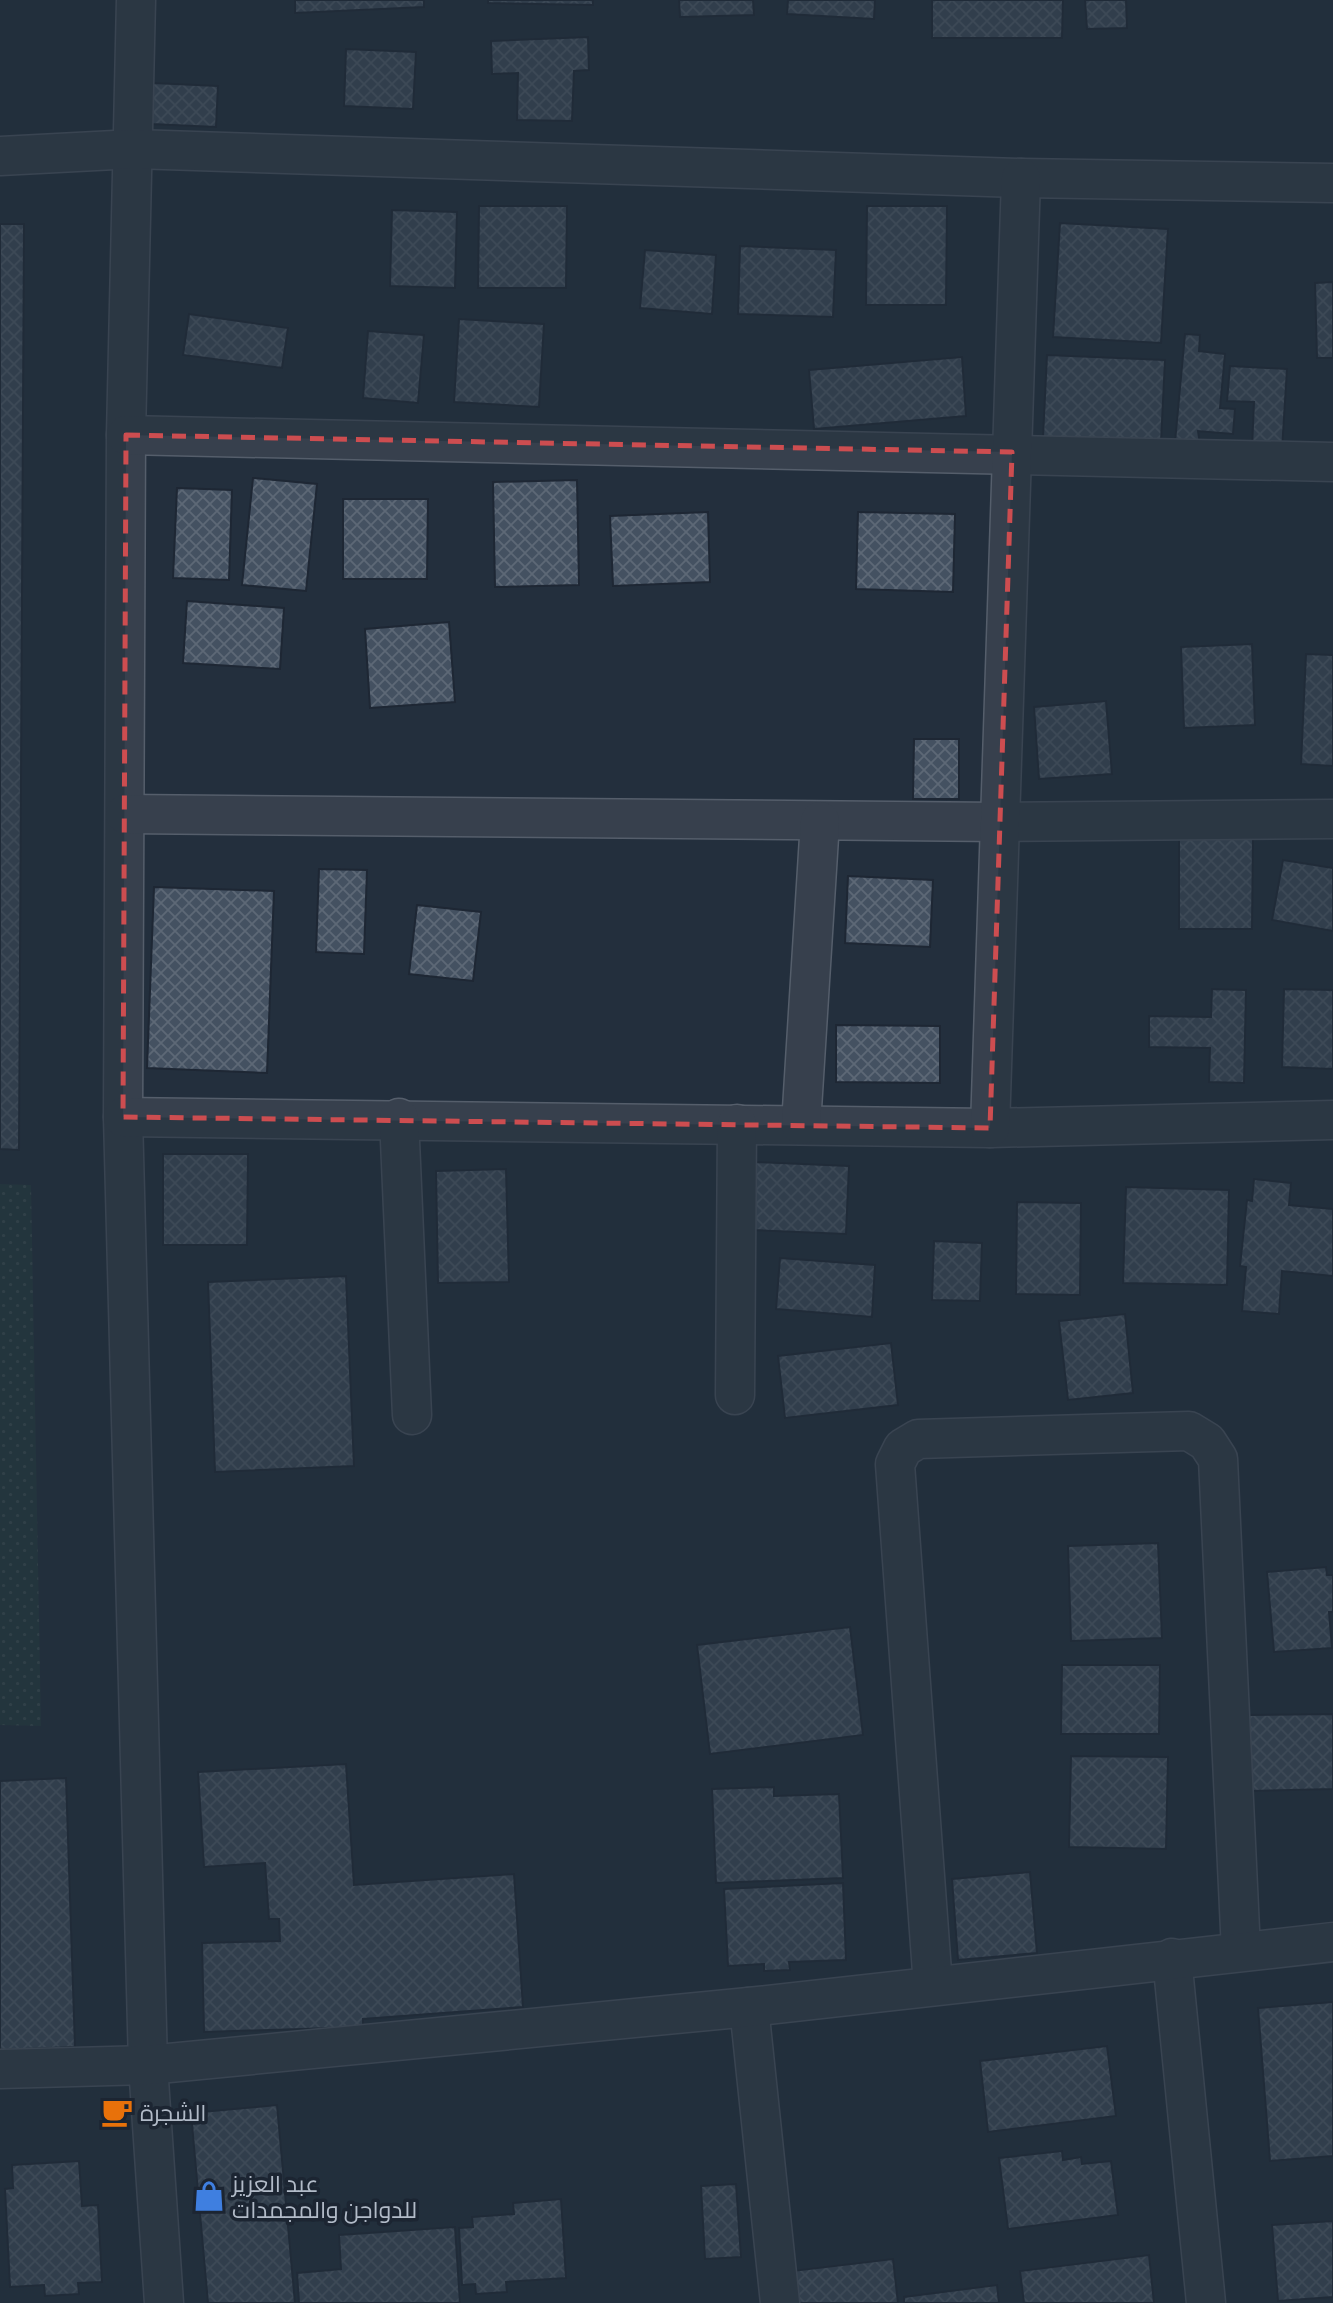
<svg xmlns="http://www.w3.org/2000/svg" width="1333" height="2303" viewBox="0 0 1333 2303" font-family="'Exo 2',Cairo,sans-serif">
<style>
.grass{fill:url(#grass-dots)}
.building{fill:url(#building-cross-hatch);stroke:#1e2734;stroke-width:2}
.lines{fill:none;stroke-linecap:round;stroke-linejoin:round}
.minor-casing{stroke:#555e6b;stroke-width:41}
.minor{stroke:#37404d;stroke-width:38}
.marked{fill:none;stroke:#cd4d50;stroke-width:5;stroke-dasharray:14 9;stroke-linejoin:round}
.labels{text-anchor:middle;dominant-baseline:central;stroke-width:7;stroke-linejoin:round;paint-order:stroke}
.poi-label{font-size:23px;fill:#b2bbc8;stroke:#1c2532;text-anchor:start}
</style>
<defs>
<pattern id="grass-dots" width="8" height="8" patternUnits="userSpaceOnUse" patternTransform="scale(1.75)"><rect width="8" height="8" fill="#253c3e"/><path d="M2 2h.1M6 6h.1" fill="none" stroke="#425658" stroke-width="1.8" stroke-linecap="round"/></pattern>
<pattern id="building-cross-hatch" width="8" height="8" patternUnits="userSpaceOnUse" patternTransform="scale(1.75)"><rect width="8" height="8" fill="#445161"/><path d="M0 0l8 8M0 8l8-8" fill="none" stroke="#5d6876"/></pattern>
</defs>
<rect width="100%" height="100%" fill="#232f3d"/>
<polygon class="grass" points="0,1184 31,1185 41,1726 0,1725"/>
<g class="building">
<polygon points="295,0 424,0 424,7 295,13"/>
<polygon points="488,0 593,0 593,5 488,3"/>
<polygon points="679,0 753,0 754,15 680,17"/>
<polygon points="788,0 875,0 874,19 787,14"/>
<polygon points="932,0 1063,0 1062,38 932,38"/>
<polygon points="1085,0 1126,0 1127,28 1087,29"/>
<polygon points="588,37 589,70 574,71 572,121 517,120 518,73 492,74 491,41"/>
<polygon points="346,49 416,52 413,109 344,106"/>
<polygon points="153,83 218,86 216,127 151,124"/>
<polygon points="479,206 567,206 566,288 478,288"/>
<polygon points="867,206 947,206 946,305 866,305"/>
<polygon points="392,210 457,212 455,288 390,286"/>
<polygon points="1060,223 1168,229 1161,343 1053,337"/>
<polygon points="0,224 24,224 19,1150 0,1149"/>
<polygon points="740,246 836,250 833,317 738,314"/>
<polygon points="645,250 716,255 712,314 640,308"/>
<polygon points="1333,282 1333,358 1317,358 1315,283"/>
<polygon points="189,314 288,328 282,368 183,355"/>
<polygon points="459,319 544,324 539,407 454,402"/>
<polygon points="368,331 424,335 418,403 363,398"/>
<polygon points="1185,334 1200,335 1199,351 1225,354 1220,408 1235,409 1233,434 1198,431 1200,444 1175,442"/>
<polygon points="1047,355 1165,360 1161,442 1043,437"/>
<polygon points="962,357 966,416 814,429 809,370"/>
<polygon points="1230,366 1287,369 1282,450 1252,448 1254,402 1227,401"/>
<polygon points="253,478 317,484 306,591 242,585"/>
<polygon points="577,480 579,585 495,587 493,482"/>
<polygon points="177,488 232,490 229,580 173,578"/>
<polygon points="343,499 428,499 427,579 343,579"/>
<polygon points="708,512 710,582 613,586 610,516"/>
<polygon points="858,512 955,514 953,592 856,589"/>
<polygon points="187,601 284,608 280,669 183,663"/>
<polygon points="449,622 455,702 370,708 365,629"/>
<polygon points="1252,644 1255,725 1184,728 1181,647"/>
<polygon points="1306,654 1333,655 1333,766 1301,764"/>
<polygon points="1106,701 1112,774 1039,779 1034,707"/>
<polygon points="914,739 959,739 959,799 913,799"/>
<polygon points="1179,838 1253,838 1252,929 1179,929"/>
<polygon points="1283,860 1333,868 1333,931 1272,920"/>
<polygon points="319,869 367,870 364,954 316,952"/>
<polygon points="848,876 933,880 930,947 845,943"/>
<polygon points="154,887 274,891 267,1073 147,1068"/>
<polygon points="417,905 481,912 473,981 409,974"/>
<polygon points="1212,989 1246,990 1244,1083 1209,1082 1210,1048 1149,1047 1149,1016 1211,1017"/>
<polygon points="1284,989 1333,990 1333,1069 1282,1067"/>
<polygon points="836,1025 940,1026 940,1083 836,1082"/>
<polygon points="163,1154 248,1154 247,1245 163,1245"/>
<polygon points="756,1162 849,1166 846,1234 753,1230"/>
<polygon points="506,1169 509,1282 438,1283 436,1171"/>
<polygon points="1254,1179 1291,1183 1289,1205 1333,1209 1333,1276 1282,1271 1279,1314 1242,1311 1246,1267 1240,1266 1247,1200 1252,1201"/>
<polygon points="1126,1187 1229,1190 1227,1285 1123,1283"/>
<polygon points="1017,1202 1081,1203 1080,1295 1016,1294"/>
<polygon points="934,1241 982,1243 980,1301 932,1300"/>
<polygon points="780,1258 875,1265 872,1317 776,1309"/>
<polygon points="346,1276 354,1466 215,1472 208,1282"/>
<polygon points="1125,1314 1133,1393 1068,1400 1059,1321"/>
<polygon points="891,1343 898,1405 785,1418 778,1356"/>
<polygon points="1158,1543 1162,1638 1071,1641 1068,1546"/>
<polygon points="1326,1567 1327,1575 1333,1575 1333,1612 1329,1612 1332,1648 1274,1652 1267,1572"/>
<polygon points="850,1627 863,1735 710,1754 697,1645"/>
<polygon points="1062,1665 1160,1665 1159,1734 1061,1734"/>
<polygon points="1333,1714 1333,1789 1250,1791 1249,1715"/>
<polygon points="1071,1756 1168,1757 1166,1849 1069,1847"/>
<polygon points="346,1764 354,1885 514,1874 523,2007 363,2019 363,2027 204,2032 202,1943 280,1941 279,1919 269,1919 265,1863 204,1867 198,1772"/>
<polygon points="66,1778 75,2047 0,2050 0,1781"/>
<polygon points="774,1787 774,1796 839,1794 843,1878 716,1883 712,1789"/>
<polygon points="1030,1872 1037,1953 958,1960 952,1879"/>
<polygon points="843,1883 846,1960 789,1962 790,1970 764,1971 764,1964 728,1966 724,1889"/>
<polygon points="1333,2002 1333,2156 1270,2161 1258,2008"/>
<polygon points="1107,2046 1116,2116 988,2132 980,2061"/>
<polygon points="277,2105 295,2303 208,2303 191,2113"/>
<polygon points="1062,2151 1063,2160 1081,2157 1082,2164 1111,2161 1118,2215 1008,2229 999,2158"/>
<polygon points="79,2161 82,2206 98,2205 102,2282 78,2283 79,2294 45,2296 44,2285 10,2287 5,2189 13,2188 12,2165"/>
<polygon points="736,2184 741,2257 705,2259 701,2186"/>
<polygon points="561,2199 566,2278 506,2282 507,2292 476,2294 475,2284 462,2285 459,2228 473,2227 472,2217 514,2214 513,2203"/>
<polygon points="1333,2221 1333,2297 1278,2301 1272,2225"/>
<polygon points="455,2227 460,2303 299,2303 297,2273 341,2269 339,2235"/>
<polygon points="1149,2255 1154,2303 1024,2303 1020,2271"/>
<polygon points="893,2259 898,2303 796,2303 792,2271"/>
<polygon points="997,2285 999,2303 904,2303 904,2297"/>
</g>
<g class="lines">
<defs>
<g id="minor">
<polyline points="136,0 126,435 123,1117 148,2065 164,2303"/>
<polyline points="0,156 134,149 1021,178 1333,183"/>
<polyline points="126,435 1333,462"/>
<polyline points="125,814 1000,822 1333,819"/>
<polyline points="123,1117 990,1128 1333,1120"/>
<polyline points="399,1118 412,1415"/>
<polyline points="801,1125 820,821"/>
<polyline points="990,1128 1021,178"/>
<polyline points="735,1395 737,1124"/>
<polyline points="1172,1958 1206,2303"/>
<polyline points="933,1986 895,1464 903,1448 918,1439 1189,1431 1207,1442 1218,1459 1241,1951"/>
<polyline points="749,2007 780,2303"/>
<polyline points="0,2069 148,2065 749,2007 1333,1942"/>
</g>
</defs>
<use href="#minor" class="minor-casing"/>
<use href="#minor" class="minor"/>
</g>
<path d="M0 0H1333V2303H0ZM126 435 1012 452 990 1128 123 1117Z" fill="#232f3d" fill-opacity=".55" fill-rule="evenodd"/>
<path class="marked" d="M126 435 1012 452 990 1128 123 1117Z"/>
<defs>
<symbol id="cafe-bare" viewBox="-9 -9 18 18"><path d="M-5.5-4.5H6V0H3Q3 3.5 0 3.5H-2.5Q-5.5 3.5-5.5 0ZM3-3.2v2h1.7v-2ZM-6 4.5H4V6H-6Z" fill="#e8710a" stroke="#1c2532" stroke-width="2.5" paint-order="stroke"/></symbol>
<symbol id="shop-bare" viewBox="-9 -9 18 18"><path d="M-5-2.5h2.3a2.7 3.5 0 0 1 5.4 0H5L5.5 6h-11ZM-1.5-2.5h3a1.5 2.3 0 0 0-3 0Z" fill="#3f7fe0" stroke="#1c2532" stroke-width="2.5" paint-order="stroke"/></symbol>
</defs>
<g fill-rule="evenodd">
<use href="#cafe-bare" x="95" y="2090" width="44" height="44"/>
<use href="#shop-bare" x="187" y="2174" width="44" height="44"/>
</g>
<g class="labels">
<g class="poi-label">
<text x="140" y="2112">الشجرة</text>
<text x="232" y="2183">عبد العزيز<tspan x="232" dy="26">للدواجن والمجمدات</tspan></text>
</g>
</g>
</svg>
